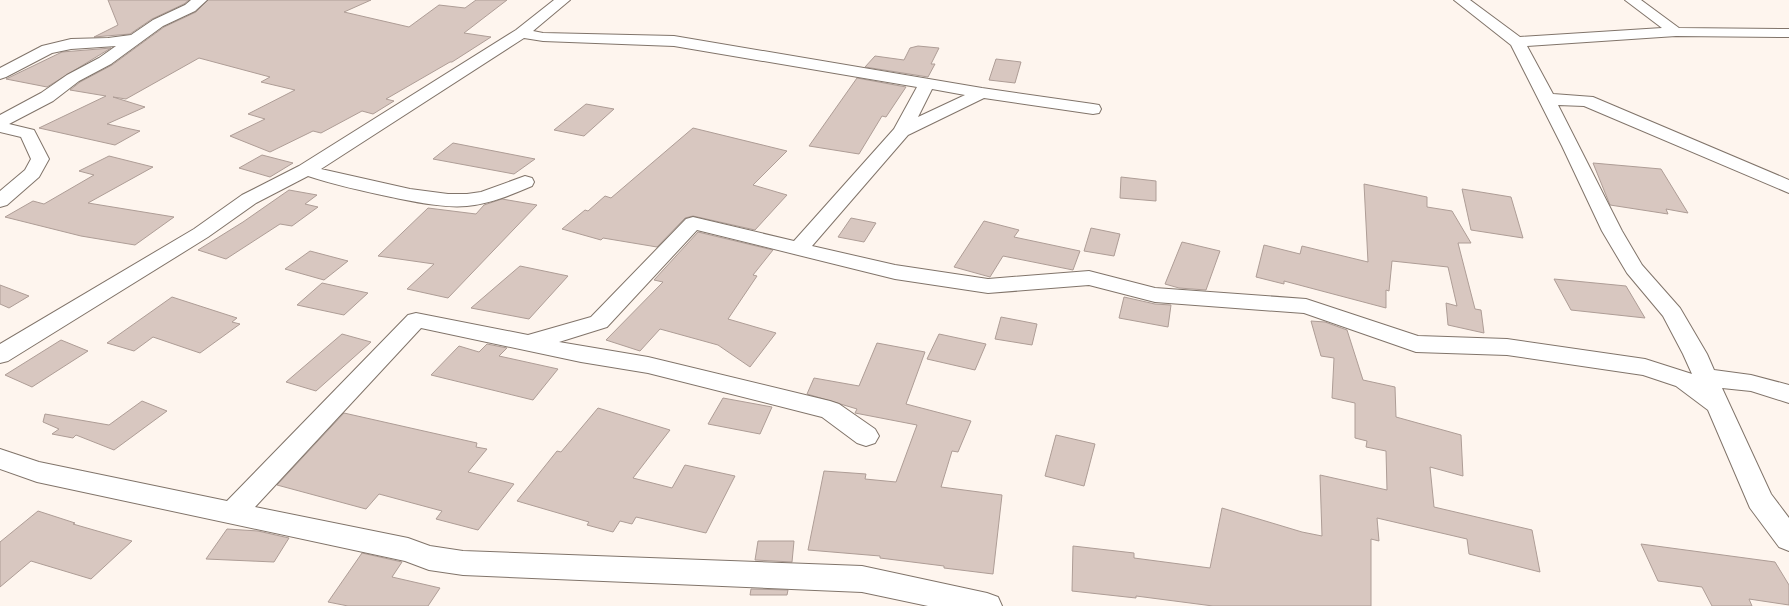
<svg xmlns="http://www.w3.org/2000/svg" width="1789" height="606" viewBox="0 0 1789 606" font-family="'Playfair Display',serif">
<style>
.building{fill:#d8c7c0;stroke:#ae9d96}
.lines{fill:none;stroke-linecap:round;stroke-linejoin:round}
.street-casing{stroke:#81746a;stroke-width:2}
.street{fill:#fff;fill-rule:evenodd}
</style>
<rect width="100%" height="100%" fill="#fef5ee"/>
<g class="building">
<polygon points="108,0 189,0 184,4 152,19 130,34 94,37 118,25"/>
<polygon points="208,0 371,0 344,12 409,27 439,5 465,8 476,0 507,0 464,33 491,37 452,62 450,62 386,99 394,101 373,114 362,111 321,133 313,131 270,152 230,136 265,119 248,114 295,90 261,82 270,77 199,58 126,99 113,97 145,107 107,124 140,131 115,145 39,128 106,96 70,90 80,82 112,65 164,27 196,12"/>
<polygon points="918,46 939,48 931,64 935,64 928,77 865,67 875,56 904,60 910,48"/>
<polygon points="111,48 47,87 6,79 62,52"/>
<polygon points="996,59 1021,62 1015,83 989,80"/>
<polygon points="857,78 906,87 886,117 882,116 859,154 809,146"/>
<polygon points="586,104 614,109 584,136 554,130"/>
<polygon points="693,128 787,151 753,185 787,195 755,230 693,216 685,218 657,247 603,238 601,240 562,229 585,210 588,211 605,196 611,198"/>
<polygon points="453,143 535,159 514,174 433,159"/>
<polygon points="262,155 293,163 270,177 239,168"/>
<polygon points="109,156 153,167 88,203 174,217 135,245 81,236 5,217 33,201 44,204 94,175 79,171"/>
<polygon points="1593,163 1661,169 1688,213 1666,209 1668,214 1610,205"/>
<polygon points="1121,177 1156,181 1156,201 1120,198"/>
<polygon points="1364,184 1427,197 1427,207 1452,211 1471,243 1458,243 1475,309 1481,310 1484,333 1448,325 1446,303 1457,306 1448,267 1392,261 1389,291 1386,290 1386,308 1284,281 1284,284 1256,277 1264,245 1300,254 1302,246 1368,262"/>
<polygon points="1462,189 1511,197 1523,238 1471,230"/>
<polygon points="289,190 317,195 305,204 318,207 292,226 280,224 226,259 198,250 243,222"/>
<polygon points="502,199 537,205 448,298 407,289 434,264 378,256 428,208 476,214 484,205"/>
<polygon points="851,218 876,223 864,242 838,237"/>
<polygon points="984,221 1019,230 1014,237 1080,251 1073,270 1003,256 990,277 954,267"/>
<polygon points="1091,228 1120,234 1114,256 1084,251"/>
<polygon points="698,232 773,250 753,275 757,276 728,319 776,333 750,367 718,345 660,329 640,351 606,340 663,282 654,280"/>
<polygon points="1182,242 1220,251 1206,290 1179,288 1165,284"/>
<polygon points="310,251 348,261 324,280 285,269"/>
<polygon points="520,266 568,276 529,319 471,308"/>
<polygon points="1554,279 1626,286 1645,318 1571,310"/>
<polygon points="322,283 368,293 344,315 297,305"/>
<polygon points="0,285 29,296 9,308 0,304"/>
<polygon points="172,297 237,318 232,322 240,324 200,353 153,337 134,351 107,343"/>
<polygon points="1124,297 1155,304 1171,305 1168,327 1119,318"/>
<polygon points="1001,317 1037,324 1032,345 995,339"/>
<polygon points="1311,321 1325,322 1347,330 1363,380 1395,387 1396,417 1461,435 1463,476 1430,467 1434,507 1532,530 1540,572 1469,554 1467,539 1377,518 1379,541 1371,539 1371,606 1213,606 1136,596 1136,598 1072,591 1073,546 1134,553 1134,558 1210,568 1222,508 1302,532 1322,536 1320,475 1387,490 1386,451 1366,447 1367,441 1355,438 1355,403 1332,398 1334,358 1321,356"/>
<polygon points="342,334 371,342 316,391 286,382"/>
<polygon points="939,334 986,344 975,370 927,359"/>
<polygon points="61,340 88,351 32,387 5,375"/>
<polygon points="877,343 925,352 906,404 971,421 958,452 952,451 941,487 1002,495 993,574 944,568 944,566 880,558 880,556 808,550 824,471 866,474 865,479 896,482 917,425 855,413 857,409 807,394 814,378 859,386"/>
<polygon points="487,344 507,348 499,356 558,369 533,400 431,375 459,346 479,352"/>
<polygon points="723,398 772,407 760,434 708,424"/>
<polygon points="142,401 167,411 114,450 76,435 73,438 52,434 59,429 43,422 45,414 109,425"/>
<polygon points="598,408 670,430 633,478 672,488 685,465 735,476 706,533 636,517 632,524 620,521 613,532 587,525 589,522 517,501 557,451 561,452"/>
<polygon points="344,413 477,443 476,447 487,449 468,472 514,484 478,530 436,519 442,511 379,494 366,509 277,485"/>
<polygon points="1056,435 1095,444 1084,486 1045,476"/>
<polygon points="38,511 75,523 73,524 132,541 91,579 31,561 0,587 0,542"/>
<polygon points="227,529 258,531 289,538 274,562 206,559"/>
<polygon points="758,541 794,541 792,562 755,560"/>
<polygon points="1641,544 1775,562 1789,585 1789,605 1749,599 1752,606 1712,606 1702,587 1658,581"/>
<polygon points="362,553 402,562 392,577 440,588 428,606 348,606 328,602"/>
<polygon points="751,589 788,590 787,595 750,595"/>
</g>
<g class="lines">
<defs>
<g id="street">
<polygon points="191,0 207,0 195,11 163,26 111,64 79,81 53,101 9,124 34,130 49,159 39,177 7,205 0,207 0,191 25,170 31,159 21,137 0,132 0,115 41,93 67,75 99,58 116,46 71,49 52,53 6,77 0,79 0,68 42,46 71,39 108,38 131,35 153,20 185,5"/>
<path d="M554 0H570L533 31 543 33 674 36 982 88 1093 104 1099 105 1101 109 1099 113 1093 114 984 98 908 135 812 246 895 265 988 279 1089 271 1155 288 1306 299 1418 336 1507 339 1645 359 1692 374 1683 354 1663 316 1627 273 1602 231 1562 146 1511 45 1454 0H1470L1520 37 1662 28 1625 0H1641L1679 28 1789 29V37L1676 36 1527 46 1553 94 1593 97 1789 180V193L1584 106 1558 105 1622 231 1642 265 1680 308 1707 354 1714 370 1751 375 1789 385V403L1751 391 1722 388 1771 494 1789 518V551L1779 547 1750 508 1708 410 1676 386 1643 375 1507 355 1416 352 1304 313 1155 302 1089 285 988 293 895 279 697 230 607 327 559 342 648 357 830 401 839 404 875 429 879 436 875 443 866 446 857 443 822 417 648 373 581 362 421 328 255 507 408 538 430 546 463 551 862 566 987 593 998 597 1002 606H928L862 592 463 575 429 570 405 561 37 482 0 469V449L39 462 227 501 408 315 416 313 528 335 591 317 686 219 693 217 794 241 894 129 917 87 674 46 543 41 524 38 321 169 410 189 448 194H467L481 192 525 176 532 178 534 182 532 186C511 195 490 204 467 206 442 208 416 202 391 197 363 191 335 185 308 176L256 203 208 237 8 361 0 363V344L194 229 242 195 299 166 516 30ZM932 89 965 95 918 117Z"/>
</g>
</defs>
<use href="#street" class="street-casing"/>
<use href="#street" class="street"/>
</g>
</svg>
